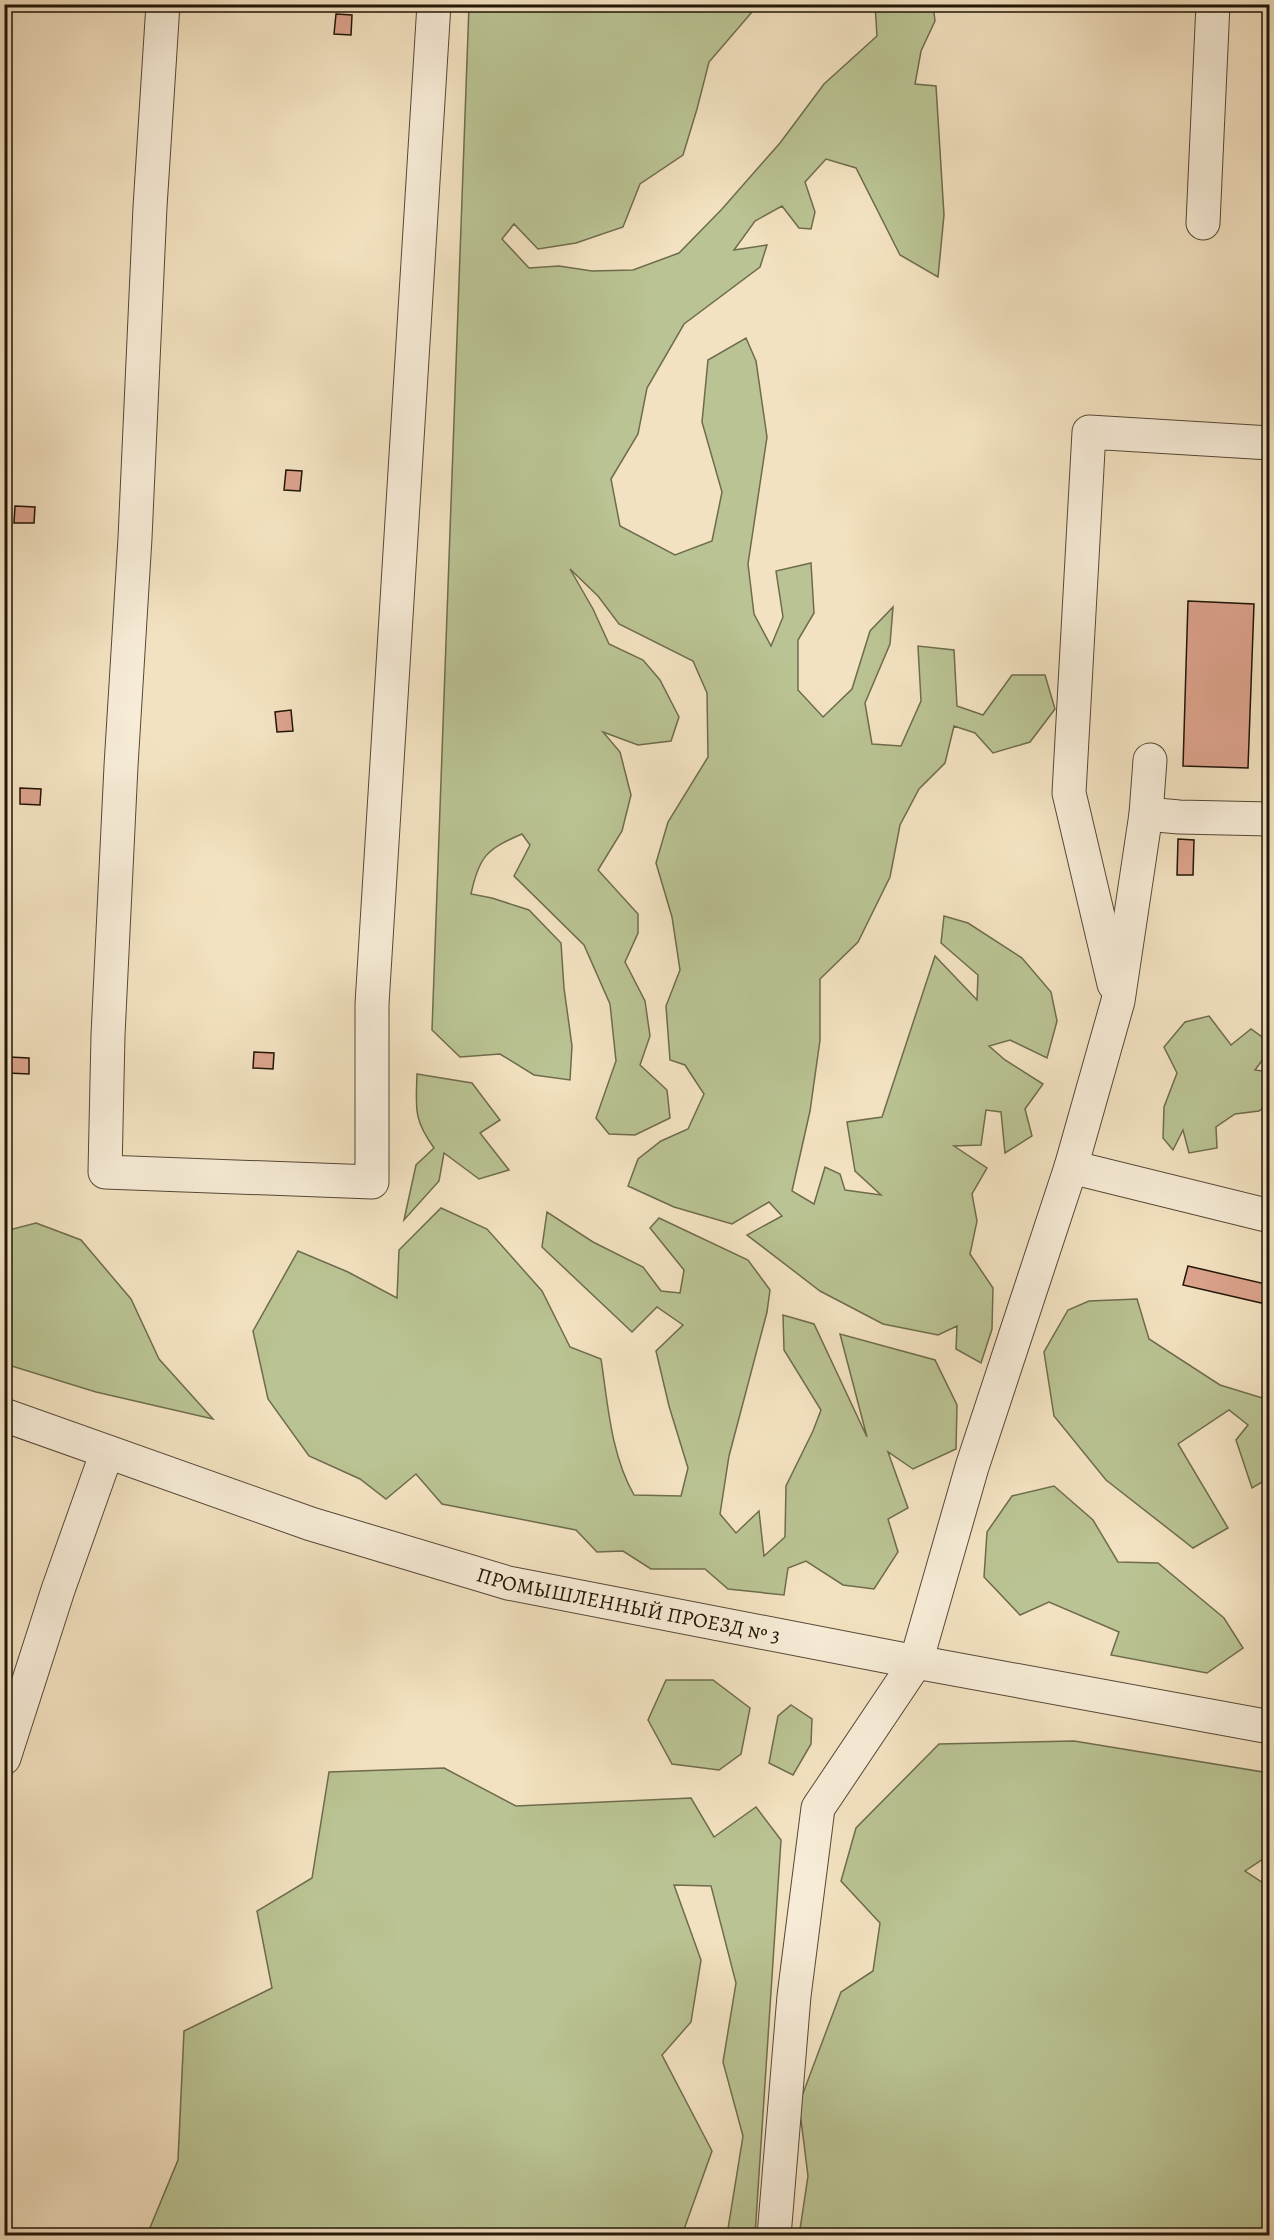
<svg xmlns="http://www.w3.org/2000/svg" width="1274" height="2240" viewBox="0 0 1274 2240" font-family="Alegreya,serif">
<style>
.green{fill:#bac393;stroke:#6e6c4d;stroke-width:1.5}
.building{fill:#dca38d;stroke:#211507;stroke-width:1.5}
.lines{fill:none;stroke-linecap:round;stroke-linejoin:round}
.minor-casing{stroke:#564836;stroke-width:35}
.minor{stroke:#f7ecd7;stroke-width:33}
.labels{text-anchor:middle;dominant-baseline:central;stroke-width:4.5;stroke-linejoin:round;paint-order:stroke}
.street-label{font-size:21px;fill:#211507;stroke:#f7ecd7}
</style>
<rect width="100%" height="100%" fill="#f3e2c1"/>
<filter id="stains"><feTurbulence type="fractalNoise" baseFrequency=".00333" numOctaves="4"/><feColorMatrix values="0 0 0 0 .2 0 0 0 0 .09 0 0 0 0 .02 0 0 0 .5 -.17"/></filter>
<radialGradient id="worn" r=".72"><stop offset=".6" stop-color="#630" stop-opacity="0"/><stop offset="1" stop-color="#630" stop-opacity=".3"/></radialGradient>
<g class="green">
<path d="M469 5H758L709 62 697 109 683 155 640 184 623 227 576 243 538 249 514 224 502 239 529 268 559 266 592 271 633 270 679 253 722 209 780 143 824 84 877 36 875 5H933L935 21 921 51 915 84 936 86 944 215 938 277 900 255 856 168 826 159 805 182 815 212 811 229 799 228 782 206 755 221 734 250 767 245 760 267 684 324 647 388 638 434 611 479 620 526 675 555 712 541 722 492 702 422 708 360 746 338 756 361 767 437 748 564 754 614 771 646 783 617 776 571 811 563 814 613 798 640V690L823 717 852 689 870 631 893 607 890 644 865 703 872 744 901 746 921 701 918 646 954 650 957 706 983 715 1012 675H1045L1055 709 1030 742 993 753 975 733 954 726 945 763 919 789 900 825 890 877 858 942 820 979V1040L810 1111 792 1191 814 1204 825 1167 840 1174 845 1190 881 1195 855 1171 847 1122 882 1117 935 956 977 1000 978 975 941 943 944 916 968 923 1022 958 1051 992 1057 1021 1047 1058 1010 1040 989 1046 1005 1060 1043 1084 1025 1109 1032 1136 1005 1153 1001 1112 986 1110 981 1145 954 1146 987 1168 972 1194 977 1221 970 1254 993 1288 992 1329 981 1363 956 1349 957 1326 938 1335 883 1324 820 1291 747 1235 782 1216 769 1202 732 1224 674 1207 628 1186 638 1159 661 1141 688 1129 704 1094 685 1065 670 1060 666 1006 680 970 672 917 656 863 668 822 708 757 707 693 693 661 619 624 598 596 570 569 593 609 609 644 643 660 660 680 679 717 671 741 638 745 603 732 620 752 631 795 622 831 598 870 638 914V933L625 962 645 1001 650 1036 640 1065 667 1090 670 1118 635 1135 609 1134 596 1118 616 1061 610 1004 584 945 514 876 530 845 522 834C487 849 479 856 471 894L492 898 529 910 561 943 564 988 572 1046 570 1080 534 1075 500 1054 460 1057 432 1030Z"/>
<polygon points="1209,1016 1231,1045 1251,1029 1269,1042 1269,1051 1255,1070 1269,1072 1269,1103 1259,1111 1235,1114 1216,1127 1217,1148 1189,1153 1183,1130 1173,1150 1163,1138 1164,1107 1177,1073 1164,1047 1185,1022"/>
<path d="M417 1074 472 1083 500 1120 480 1133 509 1170 479 1179 444 1153 439 1181 404 1220 416 1165 434 1148C413 1119 416 1108 417 1074Z"/>
<path d="M441 1208 487 1229 542 1291 570 1347 601 1359C608 1405 611 1455 634 1495L681 1496 688 1468 669 1406 656 1351 683 1325 657 1307 632 1332 542 1247 547 1212 593 1242 643 1267 661 1291 680 1293 684 1270 650 1228 659 1218 748 1260 770 1290 767 1312 729 1456 720 1514 736 1533 759 1511 764 1556 785 1537 786 1486 813 1431 821 1410 784 1350 783 1315 814 1324 867 1437 840 1334 935 1360 957 1405 956 1449 913 1469 888 1452 908 1508 888 1519 898 1552 874 1589 843 1585 806 1561 788 1568 784 1595 728 1589 705 1569H651L623 1551 597 1552 576 1530 442 1504 416 1474 386 1499 360 1479 309 1456 268 1399 253 1331 298 1251 348 1272 397 1298 399 1250Z"/>
<polygon points="36,1223 81,1240 131,1299 159,1359 213,1419 96,1392 5,1364 5,1231"/>
<polygon points="1137,1299 1149,1339 1220,1385 1269,1400 1269,1438 1266,1441 1269,1478 1252,1488 1236,1440 1248,1425 1229,1410 1178,1444 1228,1528 1193,1548 1106,1480 1054,1416 1044,1352 1068,1310 1089,1301"/>
<polygon points="1054,1486 1093,1520 1118,1562 1158,1563 1224,1618 1243,1648 1207,1673 1111,1655 1119,1632 1049,1602 1020,1615 984,1577 987,1532 1012,1496"/>
<polygon points="666,1680 713,1680 750,1708 741,1754 719,1770 672,1764 648,1720"/>
<polygon points="791,1705 812,1719 811,1744 793,1775 769,1763 778,1716"/>
<polygon points="1074,1741 1269,1773 1269,1855 1245,1871 1269,1887 1269,2235 799,2236 808,2176 799,2104 841,1992 873,1971 880,1923 841,1881 856,1828 939,1744"/>
<polygon points="444,1768 516,1806 691,1798 714,1837 756,1807 781,1840 755,2235 727,2235 743,2136 723,2062 736,1983 711,1886 674,1885 701,1960 691,2022 662,2055 712,2151 682,2235 147,2235 178,2160 184,2031 272,1988 257,1911 312,1878 329,1772"/>
</g>
<g class="building">
<polygon points="336,14 352,15 351,35 334,34"/>
<polygon points="286,470 302,471 300,491 284,490"/>
<polygon points="15,506 35,507 34,523 14,523"/>
<polygon points="1188,601 1254,604 1248,768 1183,766"/>
<polygon points="291,710 293,731 277,732 275,712"/>
<polygon points="20,788 41,789 40,805 20,804"/>
<polygon points="1178,839 1194,840 1193,875 1177,875"/>
<polygon points="254,1052 274,1053 273,1069 253,1068"/>
<polygon points="9,1057 29,1058 29,1074 8,1073"/>
<polygon points="1188,1266 1270,1285 1270,1305 1183,1285"/>
</g>
<g class="lines">
<defs>
<g id="minor">
<polyline points="163,4 150,207 135,538 121,766 108,1035 105,1172 372,1182 372,1004 434,4"/>
<polyline points="1203,223 1213,4"/>
<polyline points="1146,814 1179,817 1270,819"/>
<polyline points="1114,984 1069,793 1089,432 1270,443"/>
<polyline points="1071,1167 1270,1216"/>
<path id="s1" d="M4 1415 311 1524 508 1583 916 1662 1270 1727"/>
<polyline points="4,1758 58,1590 107,1452"/>
<polyline points="774,2236 794,1996 818,1808 916,1662 972,1467 1071,1167 1118,1001 1146,814 1150,760"/>
</g>
</defs>
<use href="#minor" class="minor-casing"/>
<use href="#minor" class="minor"/>
</g>
<g class="labels">
<g class="street-label">
<text stroke="none"><textPath href="#s1" startOffset="654">ПРОМЫШЛЕННЫЙ ПРОЕЗД № 3</textPath></text>
</g>
</g>
<rect width="1274" height="2240" fill="none" stroke="#f3e2c1" stroke-width="24"/>
<rect x="6" y="6" width="1262" height="2228" fill="none" stroke="#211507" stroke-width="3"/>
<rect x="12" y="12" width="1250" height="2216" fill="none" stroke="#211507" stroke-width="1.5"/>
<rect width="100%" height="100%" filter="url(#stains)"/>
<rect width="100%" height="100%" fill="url(#worn)"/>
</svg>
